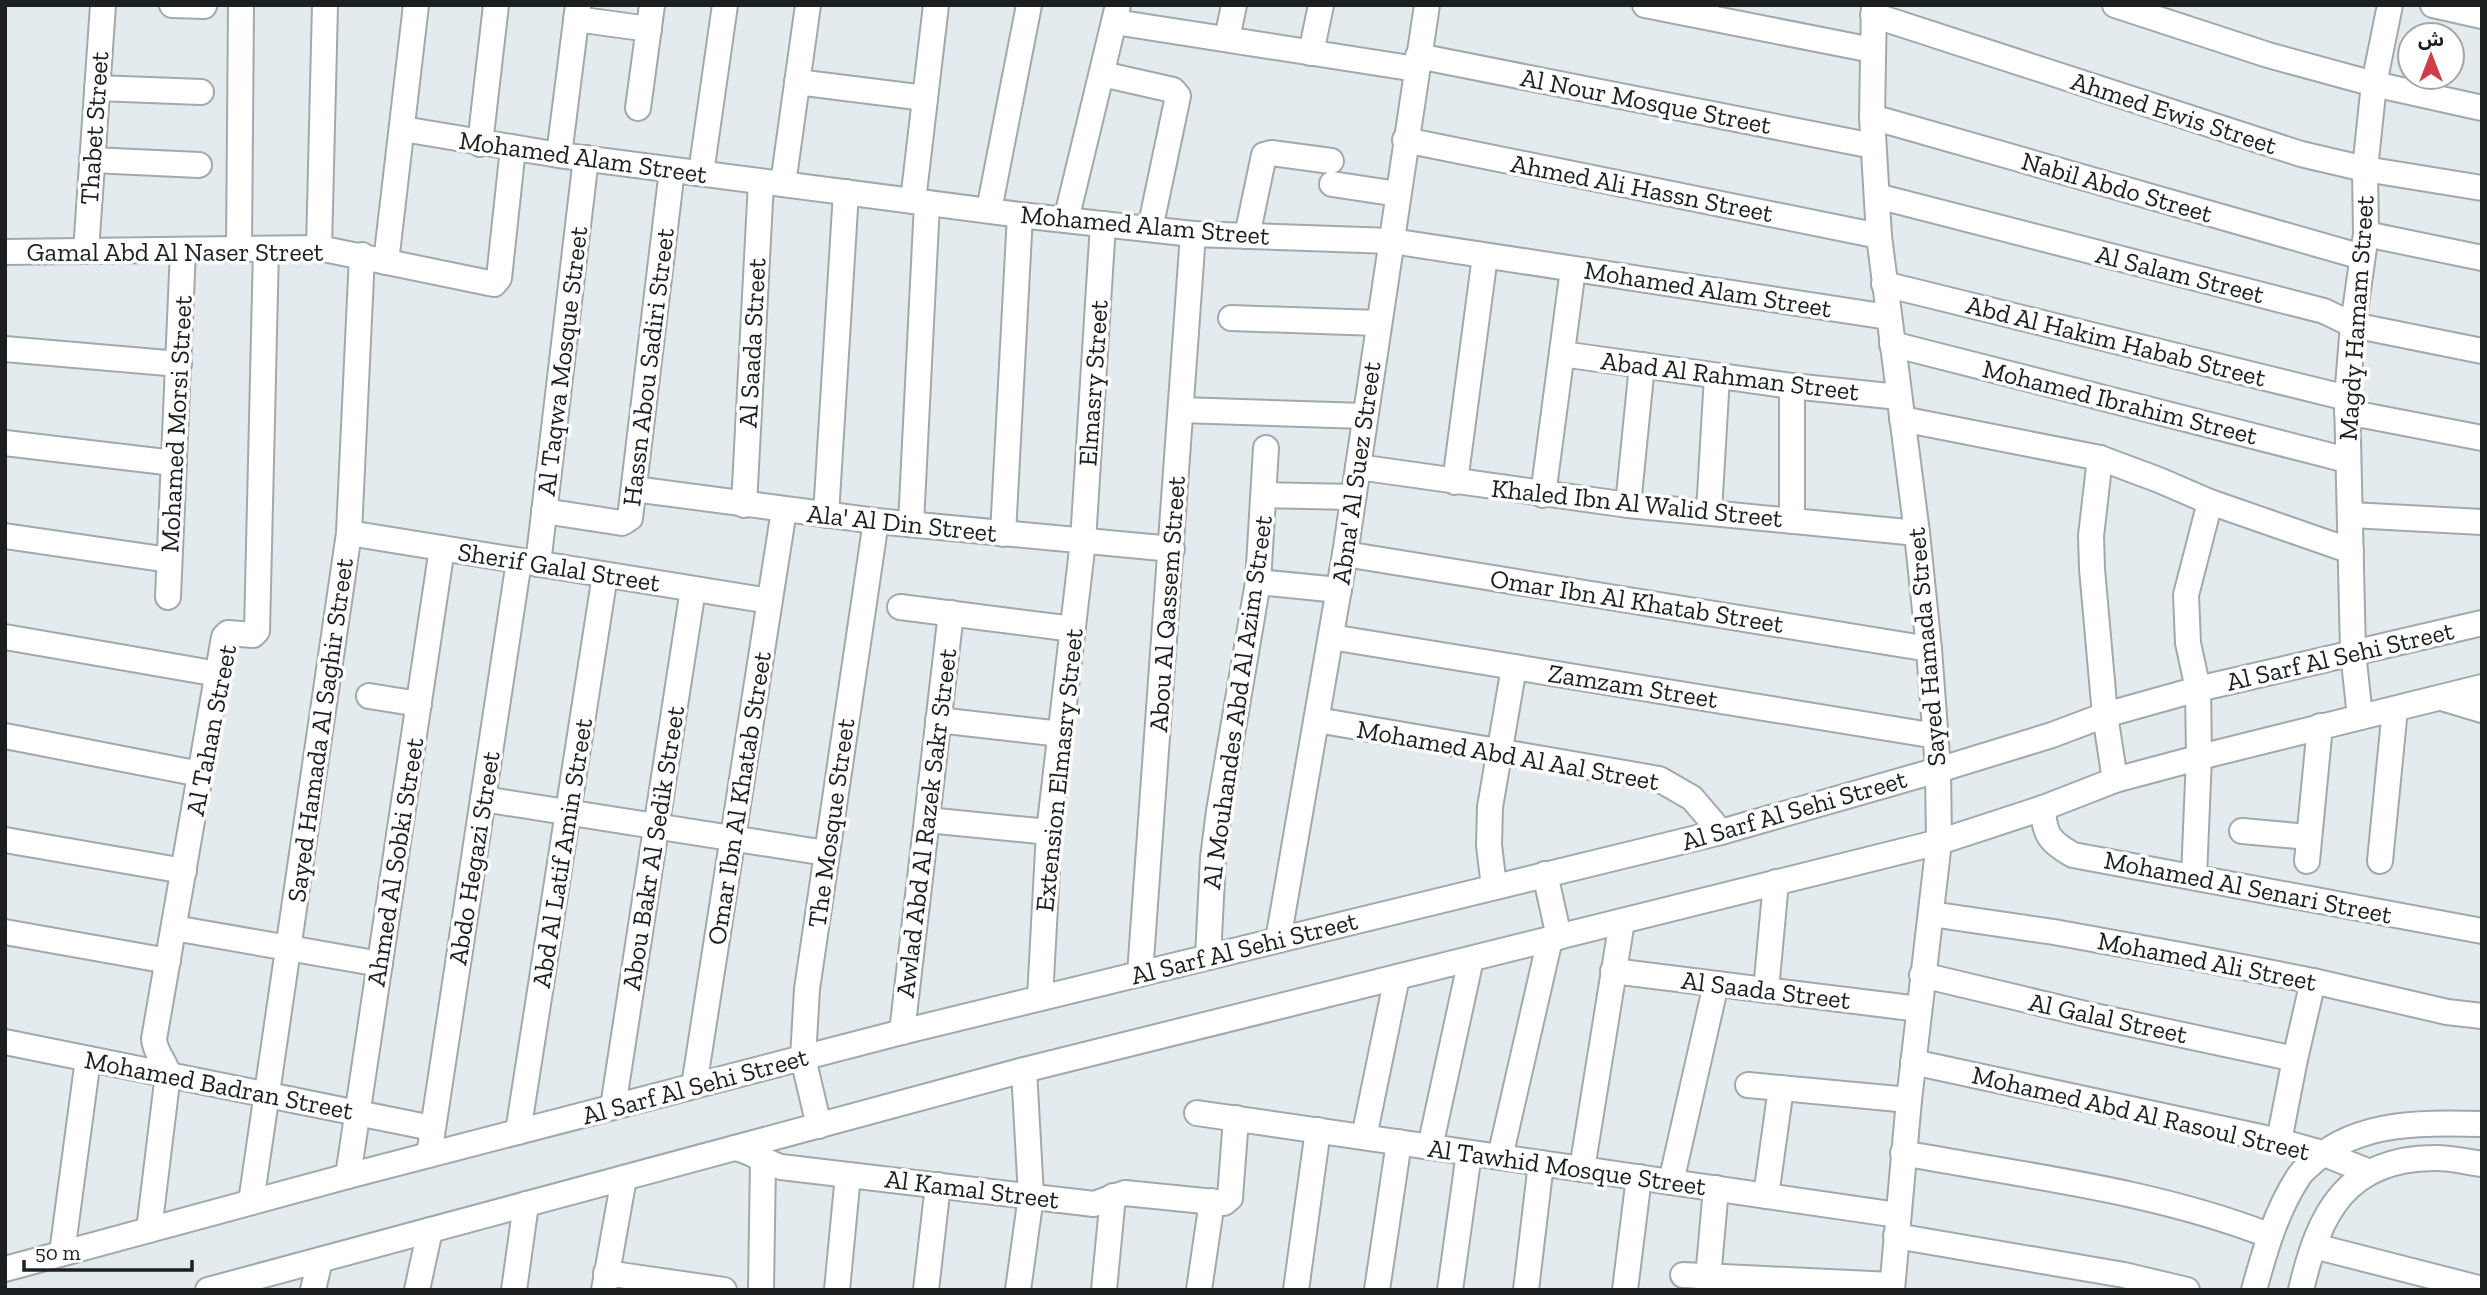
<svg xmlns="http://www.w3.org/2000/svg" width="2487" height="1295" viewBox="0 0 2487 1295" font-family="'Zilla Slab','Noto Sans Arabic',serif">
<style>
.lines{fill:none;stroke-linecap:round;stroke-linejoin:round}
.minor-casing{stroke:#a1a9ad;stroke-width:28}
.minor{stroke:#fff;stroke-width:24}
.labels{text-anchor:middle;dominant-baseline:central;stroke-width:7;stroke-linejoin:round;paint-order:stroke}
.street-label{font-size:26px;fill:#1c1f20;stroke:#fff}
</style>
<rect width="100%" height="100%" fill="#e3ebef"/>
<g class="lines">
<defs>
<g id="minor">
<polyline points="172,5 204,6"/>
<polyline points="1645,5 1872,50"/>
<polyline points="1874,5 1872,117 1879,236 1917,533 1929,649 1938,770 1939,842 1909,1100 1892,1290"/>
<polyline points="2115,5 2268,55 2374,84 2482,108"/>
<polyline points="2433,5 2482,16"/>
<polyline points="1873,15 2301,154 2365,169 2482,188"/>
<polyline points="576,19 649,29"/>
<polyline points="1115,22 1416,69"/>
<polyline points="1227,39 1234,5"/>
<polyline points="1311,53 1321,5"/>
<polyline points="1418,56 1873,146"/>
<polyline points="1102,74 1173,90 1178,96 1150,229"/>
<polyline points="797,82 925,98"/>
<polyline points="97,88 201,92"/>
<polyline points="638,108 652,5"/>
<polyline points="1872,117 2362,257"/>
<polyline points="403,129 559,155 1020,215 1193,234 1392,241 1888,317"/>
<polyline points="1405,140 1879,236"/>
<polyline points="480,144 496,5"/>
<polyline points="559,155 578,5"/>
<polyline points="92,160 199,165"/>
<polyline points="701,173 725,5"/>
<polyline points="783,184 808,5"/>
<polyline points="1332,184 1398,194"/>
<polyline points="1877,196 2324,311 2353,325 2482,351"/>
<polyline points="913,201 936,5"/>
<polyline points="989,210 1029,5"/>
<polyline points="1066,220 1118,5"/>
<polyline points="2366,234 2482,258"/>
<polyline points="1247,236 1264,155 1271,153 1331,161"/>
<polyline points="319,248 325,5"/>
<polyline points="239,249 241,5"/>
<polyline points="86,251 103,5"/>
<polyline points="5,252 319,248 494,284 499,278 513,148"/>
<polyline points="386,262 416,5"/>
<polyline points="1884,284 2347,398"/>
<polyline points="1231,318 1378,323"/>
<polyline points="1892,344 2347,460"/>
<polyline points="5,349 179,364"/>
<polyline points="1562,354 1792,386 1899,397"/>
<polyline points="1792,386 1792,521"/>
<polyline points="1181,410 1365,416"/>
<polyline points="2347,412 2482,438"/>
<polyline points="1902,419 2100,458 2159,480 2210,502 2351,551"/>
<polyline points="5,443 174,463"/>
<polyline points="2100,458 2091,536 2092,569 2105,715 2115,780"/>
<polyline points="1358,467 1628,505 1917,533"/>
<polyline points="1455,482 1485,256"/>
<polyline points="634,489 876,521 1172,549"/>
<polyline points="1264,495 1353,497"/>
<polyline points="1543,495 1573,269"/>
<polyline points="744,505 761,182"/>
<polyline points="1628,505 1642,365"/>
<polyline points="544,511 622,523 630,518 672,170"/>
<polyline points="1709,512 1717,376"/>
<polyline points="826,515 846,192"/>
<polyline points="2351,515 2482,522"/>
<polyline points="911,524 927,203"/>
<polyline points="349,533 769,601"/>
<polyline points="1003,534 1020,215"/>
<polyline points="5,536 169,560"/>
<polyline points="1345,554 1929,649"/>
<polyline points="538,564 586,158"/>
<polyline points="1258,582 1339,590"/>
<polyline points="168,597 183,250"/>
<polyline points="900,607 1073,629"/>
<polyline points="5,637 218,674"/>
<polyline points="1331,637 1936,736"/>
<polyline points="369,696 419,704"/>
<polyline points="2442,698 2482,710"/>
<polyline points="2360,717 2353,652 2347,398 2353,325 2366,234 2365,169 2374,84 2390,5"/>
<polyline points="938,720 1061,734"/>
<polyline points="1317,720 1659,779 1692,798 1721,832"/>
<polyline points="5,736 200,774"/>
<polyline points="483,799 826,853"/>
<path d="M2043 808C2044 835 2050 842 2073 855L2482 931"/>
<polyline points="927,820 1049,832"/>
<polyline points="2242,831 2309,837"/>
<polyline points="5,840 184,871"/>
<polyline points="2307,861 2320,726"/>
<polyline points="2380,861 2395,709"/>
<polyline points="1545,874 1559,937"/>
<polyline points="2194,877 2199,757 2198,689 2188,643 2186,595 2210,502"/>
<polyline points="1494,887 1489,845 1490,807 1514,667"/>
<polyline points="1931,914 2054,932 2186,956 2313,981 2447,1012 2482,1016"/>
<polyline points="174,928 380,964"/>
<polyline points="5,932 168,961"/>
<polyline points="1278,940 1345,554 1427,5"/>
<polyline points="1208,957 1213,858 1219,811 1258,582 1266,448"/>
<polyline points="1613,971 1919,1009"/>
<polyline points="1140,974 1193,234"/>
<polyline points="1922,975 2094,1016 2295,1059"/>
<polyline points="1766,990 1776,882"/>
<polyline points="1040,998 1049,832 1083,541 1103,224"/>
<polyline points="902,1032 951,613"/>
<polyline points="5,1042 432,1128"/>
<polyline points="1913,1062 2279,1141 2322,1153 2367,1171"/>
<polyline points="1748,1085 1909,1100"/>
<polyline points="694,1086 784,510"/>
<polyline points="613,1107 693,589"/>
<polyline points="1197,1113 1898,1215"/>
<polyline points="819,1126 803,1058 807,989 876,521"/>
<polyline points="518,1132 605,575"/>
<polyline points="1364,1137 1397,977"/>
<polyline points="2279,1141 2295,1059 2313,981"/>
<polyline points="1430,1147 1471,959"/>
<path d="M735 1148C751 1151 765 1162 781 1167L1094 1204 1125 1193 1224 1203 1230 1198 1236 1118"/>
<path d="M1903 1153C2025 1176 2152 1190 2268 1235"/>
<polyline points="429,1155 519,561"/>
<polyline points="1500,1157 1550,939"/>
<polyline points="1582,1169 1622,921"/>
<polyline points="348,1176 442,548"/>
<polyline points="1671,1182 1716,984"/>
<polyline points="1766,1196 1781,1088"/>
<polyline points="251,1202 349,533 362,255"/>
<path d="M149 1230 168 1074C165 1061 155 1053 154 1039L224 637 228 633 253 635 257 631 266 249"/>
<polyline points="1896,1236 2124,1275 2187,1290"/>
<polyline points="2314,1246 2482,1289"/>
<polyline points="62,1253 88,1059"/>
<polyline points="5,1269 348,1176 902,1032 1721,832 1938,770 2052,735 2105,715 2198,689 2482,623"/>
<polyline points="606,1273 724,1290"/>
<polyline points="1683,1275 1892,1285"/>
<polyline points="208,1290 1024,1070 1939,842 2043,808 2115,780 2216,753 2482,687"/>
<polyline points="313,1290 320,1260"/>
<polyline points="417,1290 430,1230"/>
<polyline points="514,1290 526,1204"/>
<polyline points="604,1290 624,1178"/>
<polyline points="761,1290 763,1161"/>
<polyline points="837,1290 848,1175"/>
<polyline points="926,1290 938,1185"/>
<polyline points="1018,1290 1031,1196 1024,1070"/>
<polyline points="1104,1290 1113,1196"/>
<polyline points="1199,1290 1212,1201"/>
<polyline points="1296,1290 1318,1130"/>
<polyline points="1377,1290 1399,1142"/>
<polyline points="1450,1290 1469,1153"/>
<polyline points="1526,1290 1541,1163"/>
<polyline points="1625,1290 1639,1177"/>
<polyline points="1707,1290 1716,1188"/>
<path d="M2254 1290C2265 1250 2276 1211 2299 1176 2303 1170 2309 1166 2314 1161 2358 1121 2426 1122 2482 1124"/>
<path d="M2301 1290C2319 1213 2346 1159 2433 1158 2449 1157 2466 1162 2482 1164"/>
</g>
</defs>
<use href="#minor" class="minor-casing"/>
<use href="#minor" class="minor"/>
</g>
<g class="labels">
<g class="street-label">
<text transform="translate(1646 101) rotate(11)">Al Nour Mosque Street</text>
<text transform="translate(2174 113) rotate(18)">Ahmed Ewis Street</text>
<text transform="translate(94 128) rotate(-86)">Thabet Street</text>
<text transform="translate(583 157) rotate(8)">Mohamed Alam Street</text>
<text transform="translate(2117 187) rotate(16)">Nabil Abdo Street</text>
<text transform="translate(1642 188) rotate(11)">Ahmed Ali Hassn Street</text>
<text transform="translate(1145 225) rotate(5)">Mohamed Alam Street</text>
<text x="175" y="252">Gamal Abd Al Naser Street</text>
<text transform="translate(2180 274) rotate(14)">Al Salam Street</text>
<text transform="translate(1708 289) rotate(9)">Mohamed Alam Street</text>
<text transform="translate(2356 318) rotate(-86)">Magdy Hamam Street</text>
<text transform="translate(2116 341) rotate(14)">Abd Al Hakim Habab Street</text>
<text transform="translate(752 343) rotate(-87)">Al Saada Street</text>
<text transform="translate(562 361) rotate(-83)">Al Taqwa Mosque Street</text>
<text transform="translate(648 367) rotate(-83)">Hassn Abou Sadiri Street</text>
<text transform="translate(1730 376) rotate(7)">Abad Al Rahman Street</text>
<text transform="translate(1093 383) rotate(-86)">Elmasry Street</text>
<text transform="translate(2120 402) rotate(14)">Mohamed Ibrahim Street</text>
<text transform="translate(176 424) rotate(-87)">Mohamed Morsi Street</text>
<text transform="translate(1356 473) rotate(-82)">Abna' Al Suez Street</text>
<text transform="translate(1637 503) rotate(6)">Khaled Ibn Al Walid Street</text>
<text transform="translate(902 523) rotate(6)">Ala' Al Din Street</text>
<text transform="translate(559 567) rotate(9)">Sherif Galal Street</text>
<text transform="translate(1637 601) rotate(9)">Omar Ibn Al Khatab Street</text>
<text transform="translate(1167 604) rotate(-86)">Abou Al Qassem Street</text>
<text transform="translate(1926 647) rotate(-95)">Sayed Hamada Street</text>
<text transform="translate(2340 656) rotate(-13)">Al Sarf Al Sehi Street</text>
<text transform="translate(1633 686) rotate(9)">Zamzam Street</text>
<text transform="translate(1237 702) rotate(-82)">Al Mouhandes Abd Al Azim Street</text>
<text transform="translate(211 730) rotate(-79)">Al Tahan Street</text>
<text transform="translate(320 730) rotate(-82)">Sayed Hamada Al Saghir Street</text>
<text transform="translate(1508 755) rotate(10)">Mohamed Abd Al Aal Street</text>
<text transform="translate(1059 770) rotate(-84)">Extension Elmasry Street</text>
<text transform="translate(739 798) rotate(-81)">Omar Ibn Al Khatab Street</text>
<text transform="translate(1794 810) rotate(-16)">Al Sarf Al Sehi Street</text>
<text transform="translate(831 823) rotate(-82)">The Mosque Street</text>
<text transform="translate(926 823) rotate(-83)">Awlad Abd Al Razek Sakr Street</text>
<text transform="translate(653 848) rotate(-81)">Abou Bakr Al Sedik Street</text>
<text transform="translate(562 853) rotate(-81)">Abd Al Latif Amin Street</text>
<text transform="translate(474 858) rotate(-81)">Abdo Hegazi Street</text>
<text transform="translate(395 862) rotate(-81)">Ahmed Al Sobki Street</text>
<text transform="translate(2248 887) rotate(11)">Mohamed Al Senari Street</text>
<text transform="translate(1244 948) rotate(-14)">Al Sarf Al Sehi Street</text>
<text transform="translate(2207 961) rotate(11)">Mohamed Ali Street</text>
<text transform="translate(1766 990) rotate(7)">Al Saada Street</text>
<text transform="translate(2108 1018) rotate(12)">Al Galal Street</text>
<text transform="translate(219 1085) rotate(11)">Mohamed Badran Street</text>
<text transform="translate(695 1086) rotate(-15)">Al Sarf Al Sehi Street</text>
<text transform="translate(2141 1113) rotate(13)">Mohamed Abd Al Rasoul Street</text>
<text transform="translate(1567 1167) rotate(8)">Al Tawhid Mosque Street</text>
<text transform="translate(972 1189) rotate(7)">Al Kamal Street</text>
</g>
</g>
<rect width="2487" height="1295" fill="none" stroke="#1c1f20" stroke-width="14"/>
<g transform="translate(2431 56)"><circle r="33" fill="#ffffff" stroke="#a4a5a6" stroke-width="2"/>
<path d="M0-5L12 26L0 18L-12 26Z" fill="#cd3d4a"/>
<text y="-10" font-size="19" font-weight="bold" text-anchor="middle" fill="#1c1f20">ش</text>
</g>
<path d="M24 1260v10h168v-10" fill="none" stroke="#1c1f20" stroke-width="3.5"/>
<text x="35" y="1260" font-size="21" fill="#1c1f20" stroke="#ffffff" stroke-width="5" paint-order="stroke">50 m</text>
</svg>
